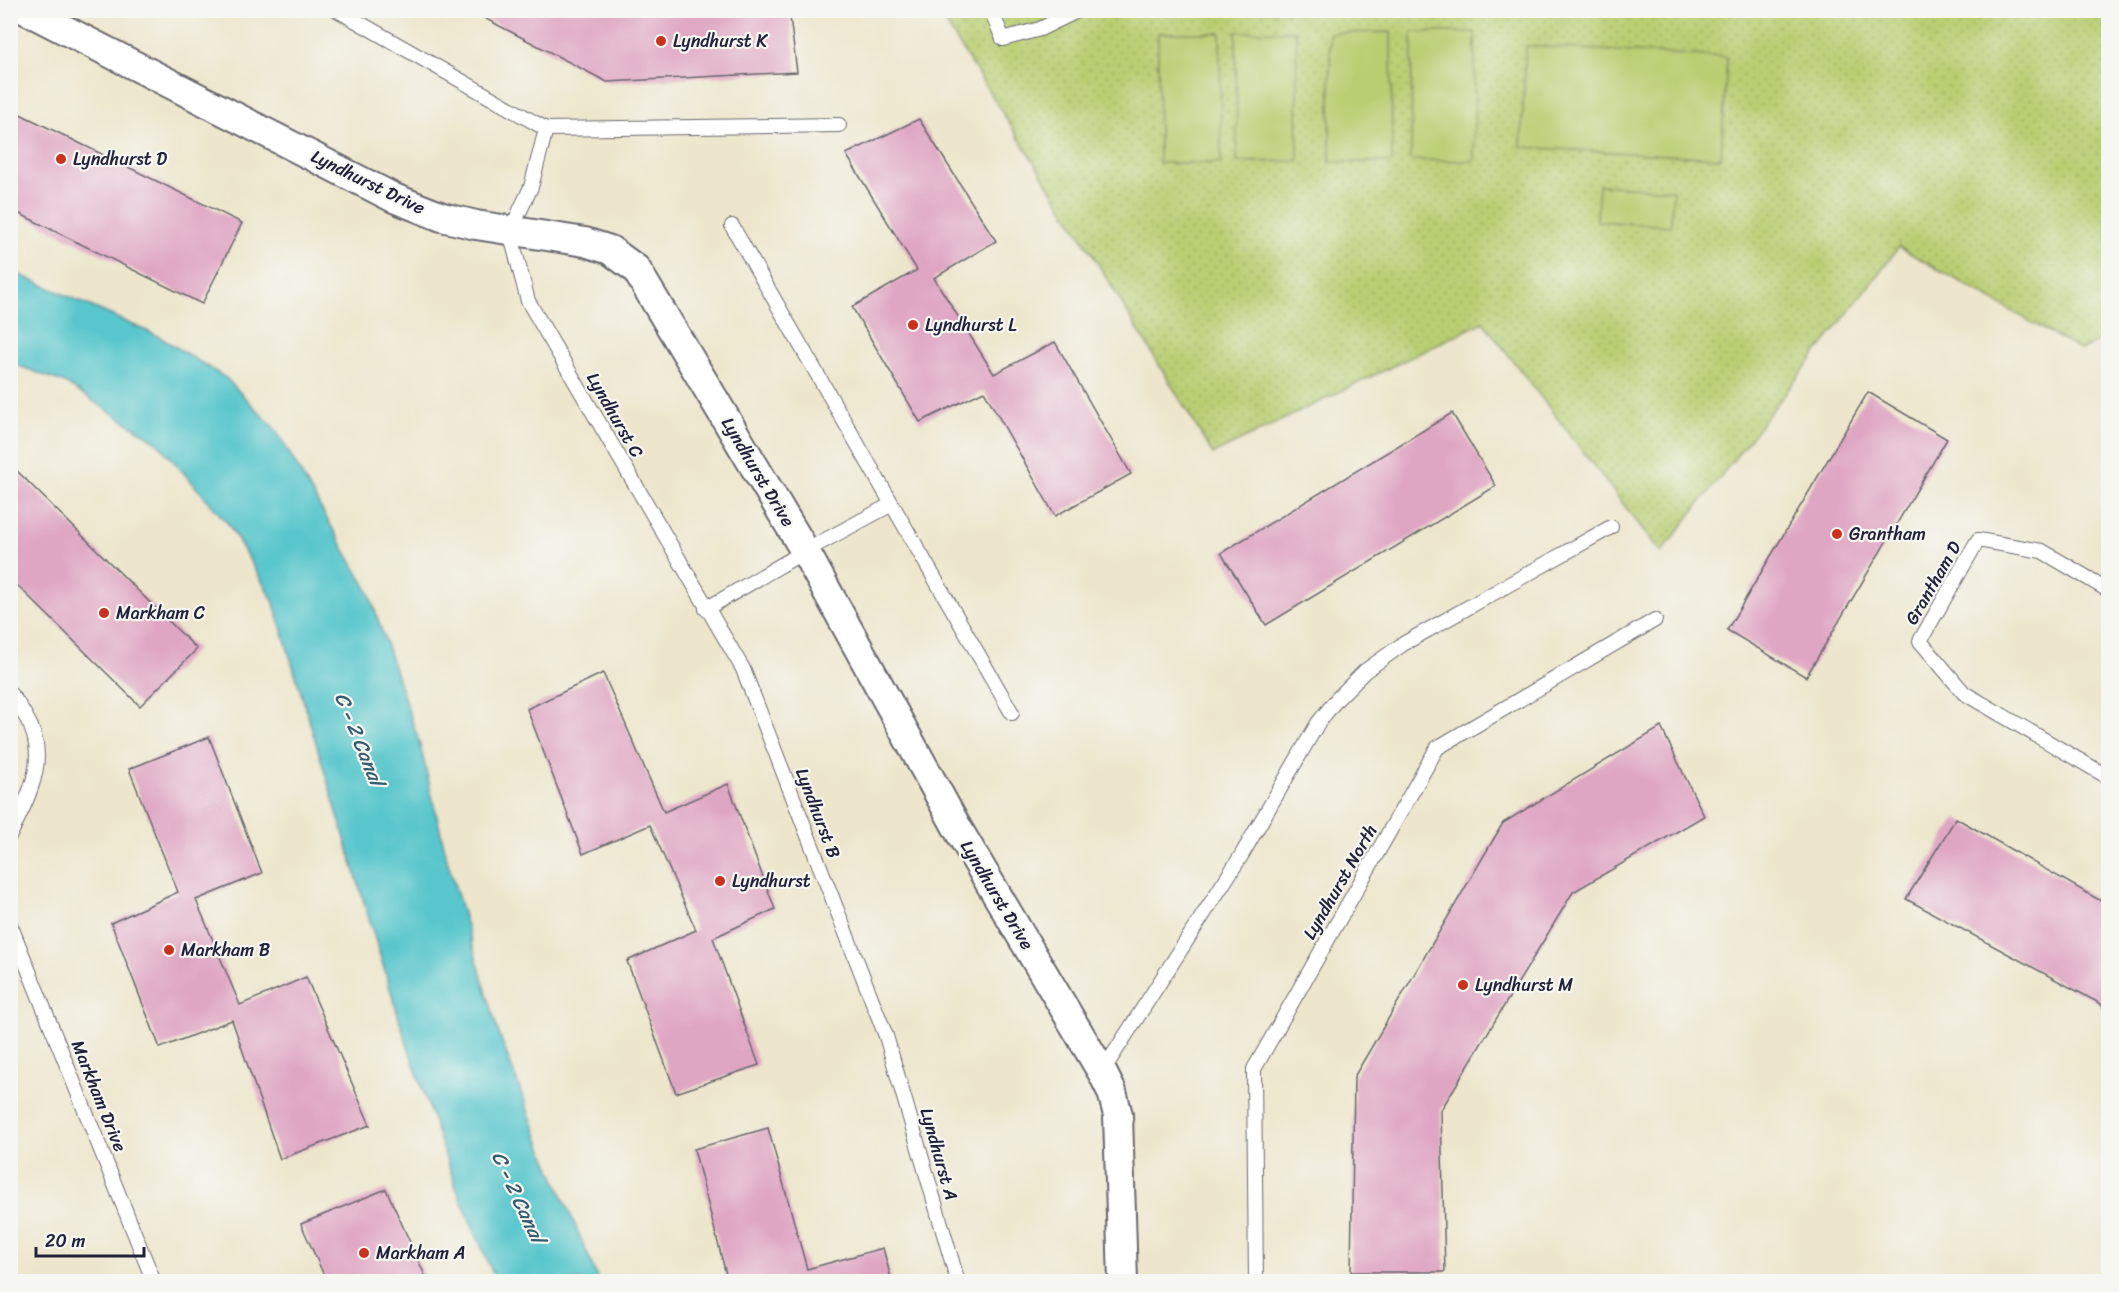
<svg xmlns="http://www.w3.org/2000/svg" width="2119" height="1292" viewBox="0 0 2119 1292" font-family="Sriracha,sans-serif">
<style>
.grass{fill:url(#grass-dots);stroke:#6e7856;stroke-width:1.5}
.park{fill:#b9ce72;stroke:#6e7856;stroke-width:1.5}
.water{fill:#58c6cc;stroke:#3d7484;stroke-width:1.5}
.building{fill:#dfa6c3}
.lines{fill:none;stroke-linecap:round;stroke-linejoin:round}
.service-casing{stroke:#69676e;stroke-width:16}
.minor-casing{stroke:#69676e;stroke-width:32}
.service{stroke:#fff;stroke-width:14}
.minor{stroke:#fff;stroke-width:28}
.poi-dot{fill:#c8321e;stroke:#f6f6f2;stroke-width:2}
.labels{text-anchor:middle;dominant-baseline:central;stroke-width:4.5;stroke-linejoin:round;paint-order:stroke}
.poi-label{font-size:18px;fill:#22223b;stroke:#f6f6f2;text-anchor:start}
.street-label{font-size:18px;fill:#22223b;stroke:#f6f6f2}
.water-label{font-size:20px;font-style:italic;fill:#355b6e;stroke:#f6f6f2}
</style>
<defs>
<pattern id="grass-dots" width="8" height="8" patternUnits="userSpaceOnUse" patternTransform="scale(1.5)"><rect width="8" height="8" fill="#b9ce72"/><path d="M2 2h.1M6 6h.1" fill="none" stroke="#9fb164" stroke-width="1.8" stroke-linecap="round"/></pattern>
</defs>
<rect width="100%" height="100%" fill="#f6f6f2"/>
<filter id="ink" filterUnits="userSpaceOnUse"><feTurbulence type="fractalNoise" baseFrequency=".0167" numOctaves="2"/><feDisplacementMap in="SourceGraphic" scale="12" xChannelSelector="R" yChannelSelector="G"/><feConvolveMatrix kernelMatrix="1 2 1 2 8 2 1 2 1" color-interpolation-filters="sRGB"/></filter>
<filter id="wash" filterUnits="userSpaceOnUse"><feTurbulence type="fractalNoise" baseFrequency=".008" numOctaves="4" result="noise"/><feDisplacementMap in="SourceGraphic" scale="24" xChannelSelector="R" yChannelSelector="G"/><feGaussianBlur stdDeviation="1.35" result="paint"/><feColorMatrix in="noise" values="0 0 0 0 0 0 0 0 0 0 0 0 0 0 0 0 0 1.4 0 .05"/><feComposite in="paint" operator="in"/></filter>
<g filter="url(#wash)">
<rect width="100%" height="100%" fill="#ede6cc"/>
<polygon class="grass" points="938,11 2108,11 2108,338 2080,350 1899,247 1661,553 1483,322 1213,454 1091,252"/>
<g class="park">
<polygon points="1296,31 1298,161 1237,162 1236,32"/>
<polygon points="1391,32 1392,162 1330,162 1330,33"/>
<polygon points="1412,32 1475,32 1474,161 1411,160"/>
<polygon points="1158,33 1220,33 1221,163 1159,163"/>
<polygon points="1526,46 1727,57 1721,158 1521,147"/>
<polygon points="1599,185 1673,190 1671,226 1597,221"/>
</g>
<polygon class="water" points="11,271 158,336 226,378 276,430 369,592 420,745 448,863 498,1031 543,1150 599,1281 496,1281 458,1193 404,1035 273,600 229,525 156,441 65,383 11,363"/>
<g id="blocks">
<g class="building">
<polygon points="469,10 789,10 797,72 607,82"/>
<polygon points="10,109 242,223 202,304 10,209"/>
<polygon points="919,119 996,241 934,278 994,374 1055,342 1131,474 1055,516 984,391 920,422 852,307 917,270 846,154"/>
<polygon points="1868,392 1947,439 1806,677 1727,630"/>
<polygon points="1452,413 1496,486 1266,625 1221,553"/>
<polygon points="10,464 197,649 140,706 10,578"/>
<polygon points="603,673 664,812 728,784 775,909 713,938 759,1065 676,1093 627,961 696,930 650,825 583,854 527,709"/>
<polygon points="1661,727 1704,816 1573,892 1441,1110 1445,1272 1351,1272 1354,1077 1503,823"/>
<polygon points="209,737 262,873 196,900 240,1005 306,977 370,1125 280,1159 232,1020 160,1048 111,923 178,892 129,769"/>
<polygon points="1956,818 2108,905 2108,1017 2101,1004 1906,899"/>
<polygon points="768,1128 807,1269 883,1248 892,1282 728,1282 694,1149"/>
<polygon points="386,1189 428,1282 327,1282 301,1224"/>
</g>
</g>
</g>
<g filter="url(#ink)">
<use href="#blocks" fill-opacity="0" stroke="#69676e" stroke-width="1.5"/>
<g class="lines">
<defs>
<g id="service">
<polyline points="337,10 546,129 839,125"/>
<polyline points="991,10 1003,39 1040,29 1079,10"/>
<polyline points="546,129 531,187 510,232 528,301 743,669 886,1036 958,1282"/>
<polyline points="732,226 1012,713"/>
<polyline points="2108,590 2042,551 1978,540 1920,641 1964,693 2108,777"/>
<polyline points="706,609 805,551 892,504"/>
<path d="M10 694C17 701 21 709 26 717 51 759 28 796 10 835"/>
<polyline points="10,924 154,1282"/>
<polyline points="1102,1072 1241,856 1318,723 1337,699 1365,671 1403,644 1611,527"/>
<polyline points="1256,1282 1254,1069 1437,748 1655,620"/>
</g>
<polyline id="minor" points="26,10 394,198 442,217 476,225 585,242 610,250 636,269 805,551 959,831 1102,1072 1112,1092 1118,1115 1123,1282"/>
</defs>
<use href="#service" class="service-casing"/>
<use href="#minor" class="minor-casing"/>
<use href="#service" class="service"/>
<use href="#minor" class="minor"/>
</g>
</g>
<g class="poi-dot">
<circle cx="661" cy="41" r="6"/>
<circle cx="61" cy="159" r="6"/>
<circle cx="913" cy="325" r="6"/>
<circle cx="1837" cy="534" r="6"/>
<circle cx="104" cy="613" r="6"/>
<circle cx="720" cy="881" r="6"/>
<circle cx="169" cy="950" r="6"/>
<circle cx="1463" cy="985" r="6"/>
<circle cx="364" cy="1253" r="6"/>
</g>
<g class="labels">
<g class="poi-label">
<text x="673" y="41">Lyndhurst K</text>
<text x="73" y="159">Lyndhurst D</text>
<text x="925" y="325">Lyndhurst L</text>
<text x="1849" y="534">Grantham</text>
<text x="116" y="613">Markham C</text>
<text x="732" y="881">Lyndhurst</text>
<text x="181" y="950">Markham B</text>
<text x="1475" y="985">Lyndhurst M</text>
<text x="376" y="1253">Markham A</text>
</g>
<g class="street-label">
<text transform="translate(368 182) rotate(26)">Lyndhurst Drive</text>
<text transform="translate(615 415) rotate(60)">Lyndhurst C</text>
<text transform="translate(758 472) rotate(59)">Lyndhurst Drive</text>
<text transform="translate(1933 583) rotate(-60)">Grantham D</text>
<text transform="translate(818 813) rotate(69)">Lyndhurst B</text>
<text transform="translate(1340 882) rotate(-60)">Lyndhurst North</text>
<text transform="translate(997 895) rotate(59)">Lyndhurst Drive</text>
<text transform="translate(99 1096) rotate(68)">Markham Drive</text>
<text transform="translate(939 1154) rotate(74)">Lyndhurst A</text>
</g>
<g class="water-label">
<text transform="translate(359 739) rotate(68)">C - 2 Canal</text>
<text transform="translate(518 1197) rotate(65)">C - 2 Canal</text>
</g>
</g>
<rect width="2119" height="1292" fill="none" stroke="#f6f6f2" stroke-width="36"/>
<path d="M36 1247v9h108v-9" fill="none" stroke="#22223b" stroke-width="3"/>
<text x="45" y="1247" font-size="18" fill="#22223b" stroke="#f6f6f2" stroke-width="4.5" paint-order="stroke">20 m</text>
</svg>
